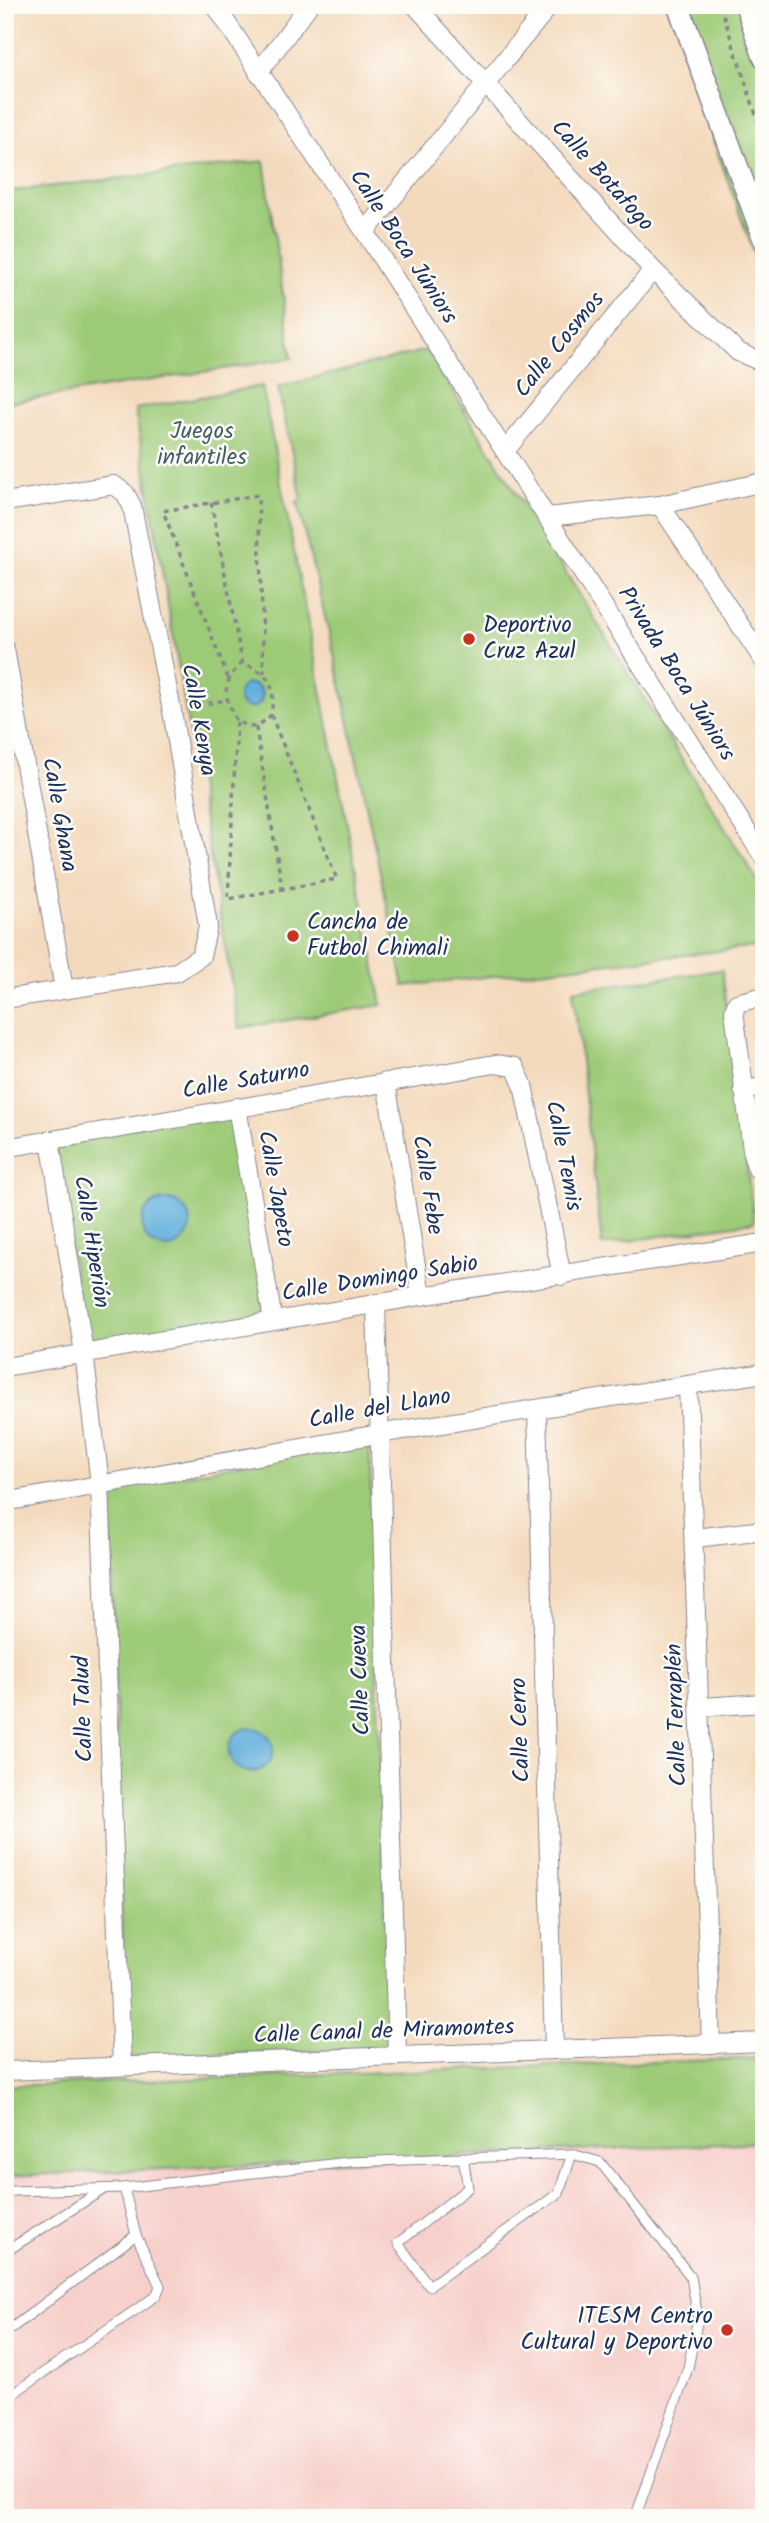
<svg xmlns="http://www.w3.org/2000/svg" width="769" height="2523" viewBox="0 0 769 2523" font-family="Kalam,sans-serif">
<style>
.built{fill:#f7d0cb}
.green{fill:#9dca77;stroke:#5c7c6a;stroke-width:2}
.water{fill:#64b0dd;stroke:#40709e;stroke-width:2}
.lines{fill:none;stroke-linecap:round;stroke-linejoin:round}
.service-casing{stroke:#88848e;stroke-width:11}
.minor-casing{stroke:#88848e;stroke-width:20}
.tertiary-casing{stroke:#88848e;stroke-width:24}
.path{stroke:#88848e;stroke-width:3.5;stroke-dasharray:5 5;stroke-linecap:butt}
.service{stroke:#fff;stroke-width:9}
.minor{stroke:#fff;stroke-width:18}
.tertiary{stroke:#fff;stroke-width:21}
.poi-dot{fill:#c8321e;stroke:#fdfcf7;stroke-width:2.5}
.labels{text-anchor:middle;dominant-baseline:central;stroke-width:5;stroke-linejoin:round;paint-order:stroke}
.street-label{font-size:23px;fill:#1b2f5e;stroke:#fdfcf7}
.park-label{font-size:23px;fill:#425e66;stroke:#fdfcf7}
.poi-label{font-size:23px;fill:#1b2f5e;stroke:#fdfcf7;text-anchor:start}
</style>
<rect width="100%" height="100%" fill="#fdfcf7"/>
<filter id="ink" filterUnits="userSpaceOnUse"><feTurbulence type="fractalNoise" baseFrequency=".0143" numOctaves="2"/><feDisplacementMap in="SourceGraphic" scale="14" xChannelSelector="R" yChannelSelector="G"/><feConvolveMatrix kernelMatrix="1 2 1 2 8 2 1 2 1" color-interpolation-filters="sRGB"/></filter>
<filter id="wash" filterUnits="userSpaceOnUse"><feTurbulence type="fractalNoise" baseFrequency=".00686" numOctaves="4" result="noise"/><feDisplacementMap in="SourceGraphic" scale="28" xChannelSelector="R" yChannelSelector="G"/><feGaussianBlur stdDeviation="1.57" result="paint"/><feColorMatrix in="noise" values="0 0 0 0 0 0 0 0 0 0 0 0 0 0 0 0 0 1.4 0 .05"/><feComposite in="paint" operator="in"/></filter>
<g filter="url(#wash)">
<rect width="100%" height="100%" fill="#f4dabd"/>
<polygon class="built" points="764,2142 764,2518 5,2518 5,2176"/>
<g class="green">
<polygon points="672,5 760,5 764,17 764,281 714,142"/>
<polygon points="264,161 292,358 5,403 5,192"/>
<polygon points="427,350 764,891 764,946 404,986 336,662 297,501 302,500 278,387"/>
<polygon points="262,386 382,1005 239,1028 135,409"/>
<polygon points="722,970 754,1222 602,1245 573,990"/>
<polygon points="235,1108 267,1317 87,1350 52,1141"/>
<polygon points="369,1439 390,2049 126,2057 109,1489"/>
<polygon points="764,2058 764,2142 5,2176 5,2086"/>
</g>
<g class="water">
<circle cx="250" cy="696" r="12"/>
<circle cx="166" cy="1224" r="24"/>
<circle cx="251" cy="1750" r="22"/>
</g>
</g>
<g filter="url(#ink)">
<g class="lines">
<defs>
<g id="service">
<polyline points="463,2157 468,2188 398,2243 429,2286 559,2193 572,2154"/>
<polyline points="124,2188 349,2162 572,2154 600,2162 691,2277 698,2318 688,2368 635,2518"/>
<polyline points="5,2194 13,2191 124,2188 136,2235 160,2286 156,2296 5,2399"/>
<polyline points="5,2252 104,2189"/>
<polyline points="5,2333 136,2235"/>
</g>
<g id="minor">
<polyline points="215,5 365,232 764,858"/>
<polyline points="415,5 653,270 738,352 764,363"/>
<polyline points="258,73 309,5"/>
<polyline points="365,232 550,5"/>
<polyline points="505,451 653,270"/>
<polyline points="5,502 114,485 125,493 132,506 172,711 208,926 201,956 177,972 5,999"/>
<polyline points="660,505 764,661"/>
<polyline points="547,517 660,505 764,482"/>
<polyline points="5,649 64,989"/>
<polyline points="764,996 737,1003 734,1011 753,1157 757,1169 764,1173"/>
<polyline points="386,1082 421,1296"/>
<polyline points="743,1090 764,1087"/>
<polyline points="237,1107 273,1321"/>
<polyline points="50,1140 84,1353 100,1484 122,2065"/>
<polyline points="5,1148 495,1064 515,1067 523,1085 562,1276"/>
<polyline points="376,1303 397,2056"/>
<polyline points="5,1367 421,1296 764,1243"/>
<polyline points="688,1385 711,2044"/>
<polyline points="537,1409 554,2050"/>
<polyline points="5,1502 378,1434 764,1373"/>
<polyline points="695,1538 764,1530"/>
<polyline points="702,1707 764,1703"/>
<polyline points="5,2071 764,2042"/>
</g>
<g id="tertiary">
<polyline points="678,5 764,239"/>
<polyline points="746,5 764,57"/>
</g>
</defs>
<use href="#service" class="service-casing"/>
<use href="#minor" class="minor-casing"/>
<use href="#tertiary" class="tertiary-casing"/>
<g class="path">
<polyline points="720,5 764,139"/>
<path d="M211 502 242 662C271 676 276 683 271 715L256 728 282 888"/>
<path d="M242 662C221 685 223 694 237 722L256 728"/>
<polyline points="228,678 163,511 258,495 264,673"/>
<polyline points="188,707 226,700"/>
<polyline points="237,722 228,899 337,879 271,715"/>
</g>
<use href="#service" class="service"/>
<use href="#minor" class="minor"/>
<use href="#tertiary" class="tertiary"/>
</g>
</g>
<g class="poi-dot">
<circle cx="469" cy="639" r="7"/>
<circle cx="293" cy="936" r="7"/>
<circle cx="727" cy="2330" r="7"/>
</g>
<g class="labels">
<g class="street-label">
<text transform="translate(602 176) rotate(48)">Calle Botafogo</text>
<text transform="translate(403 247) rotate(57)">Calle Boca Júniors</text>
<text transform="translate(560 345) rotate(-51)">Calle Cosmos</text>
<text transform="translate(676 674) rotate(58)">Privada Boca Júniors</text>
<text transform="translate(198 720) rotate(80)">Calle Kenya</text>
<text transform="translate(59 815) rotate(80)">Calle Ghana</text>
<text transform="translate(246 1081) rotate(-10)">Calle Saturno</text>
<text transform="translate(563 1156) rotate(79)">Calle Temis</text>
<text transform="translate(427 1185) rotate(81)">Calle Febe</text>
<text transform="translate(275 1189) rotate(80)">Calle Japeto</text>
<text transform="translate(91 1242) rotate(81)">Calle Hiperión</text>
<text transform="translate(380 1279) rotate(-9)">Calle Domingo Sabio</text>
<text transform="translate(380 1409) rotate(-10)">Calle del Llano</text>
<text transform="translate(361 1680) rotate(-92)">Calle Cueva</text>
<text transform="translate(84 1709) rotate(-92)">Calle Talud</text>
<text transform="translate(677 1715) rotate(-92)">Calle Terraplén</text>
<text transform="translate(521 1730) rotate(-92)">Calle Cerro</text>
<text transform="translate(384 2032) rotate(-2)">Calle Canal de Miramontes</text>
</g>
<g class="park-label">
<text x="202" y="432">Juegos<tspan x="202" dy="26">infantiles</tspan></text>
</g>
<g class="poi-label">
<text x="483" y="626">Deportivo<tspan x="483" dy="26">Cruz Azul</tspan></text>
<text x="307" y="923">Cancha de<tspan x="307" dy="26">Futbol Chimali</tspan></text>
<text x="713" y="2317" text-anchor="end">ITESM Centro<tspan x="713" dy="26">Cultural y Deportivo</tspan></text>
</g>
</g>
<rect width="769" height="2523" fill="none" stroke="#fdfcf7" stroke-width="28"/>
</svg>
